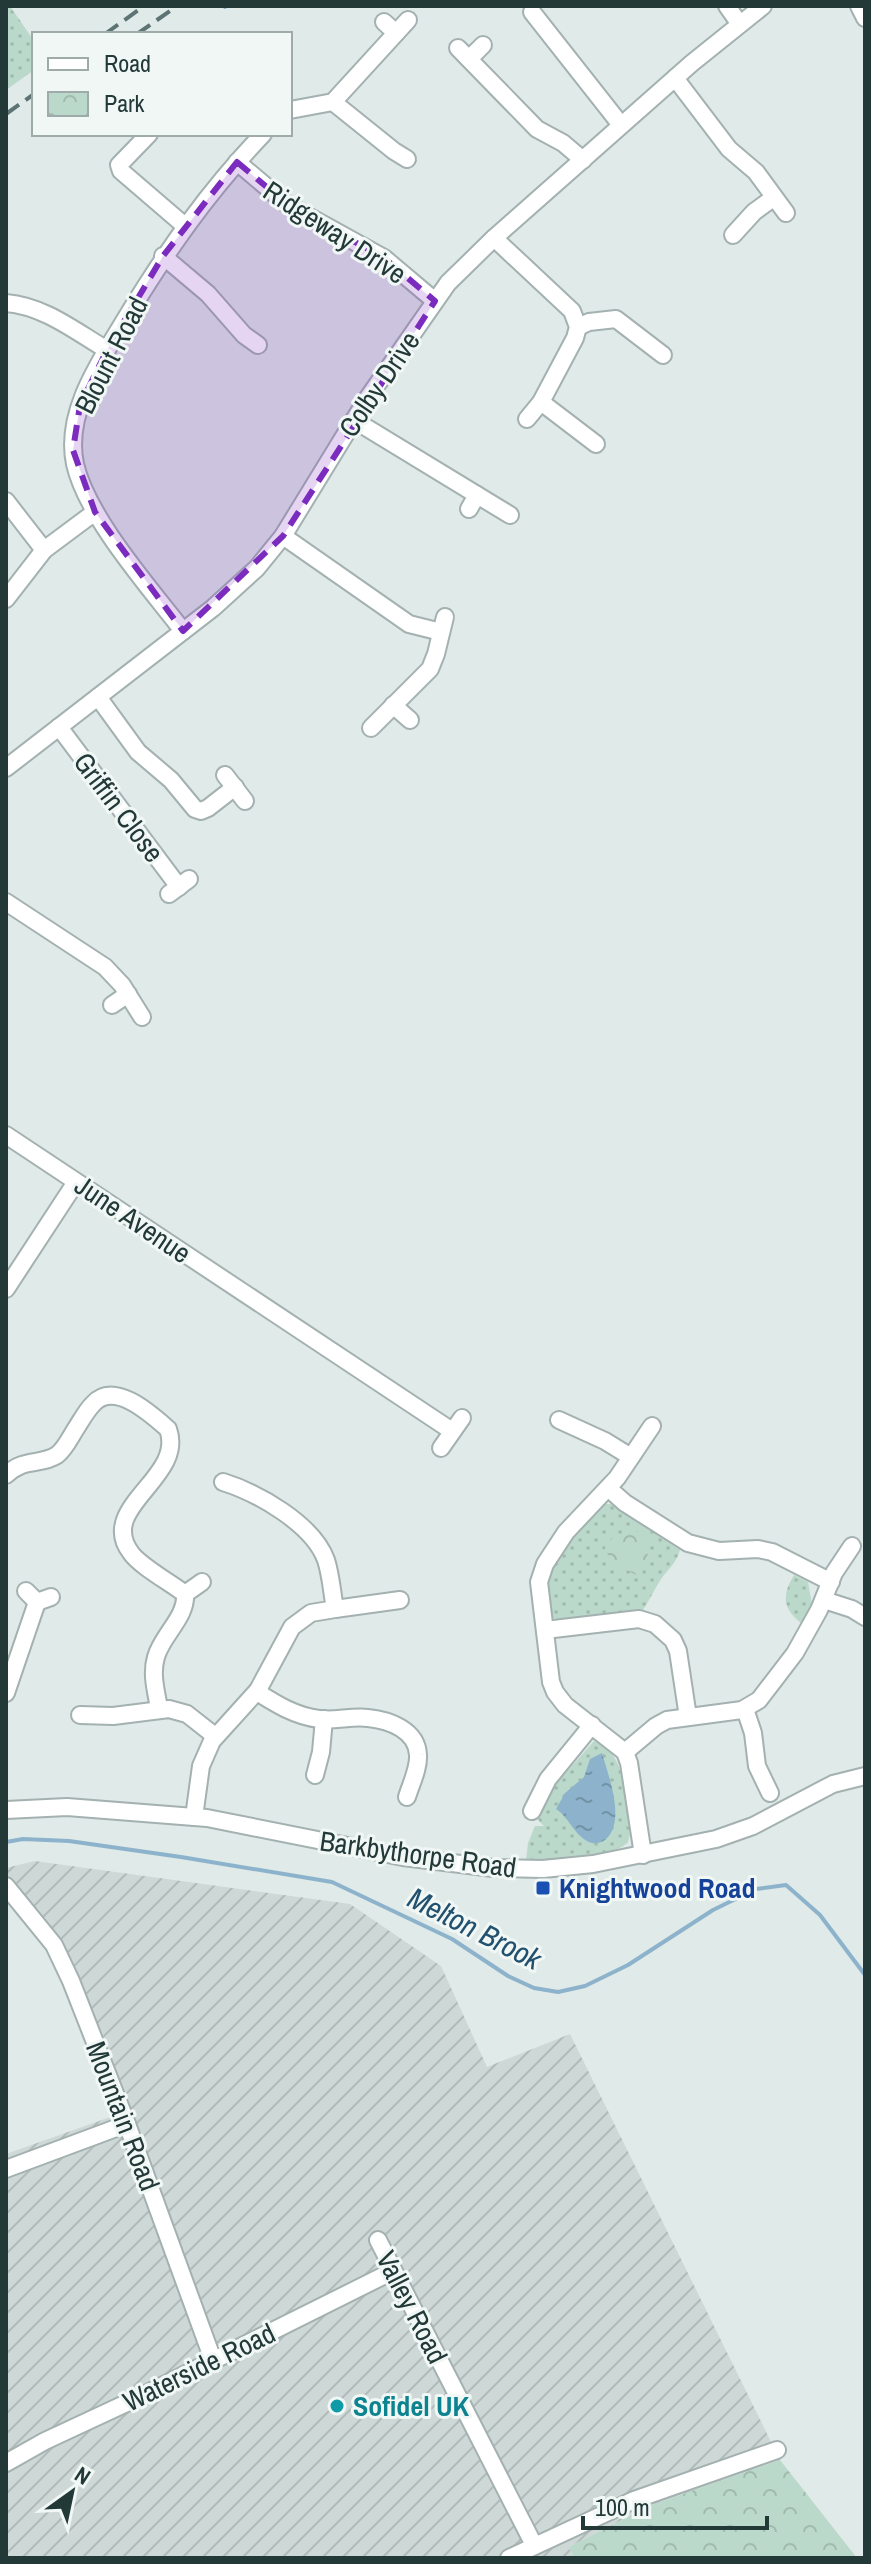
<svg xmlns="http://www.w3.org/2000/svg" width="871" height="2564" viewBox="0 0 871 2564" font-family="'Archivo Narrow',sans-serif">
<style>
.industrial{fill:url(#industrial-furrows)}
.grass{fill:url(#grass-dots)}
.park{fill:url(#park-crowns)}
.water{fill:url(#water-ripples)}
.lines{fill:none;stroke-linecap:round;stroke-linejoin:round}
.stream{stroke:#8cb3cb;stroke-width:4}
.minor-casing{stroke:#a3b1b0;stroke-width:20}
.minor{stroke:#fff;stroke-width:16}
.rail{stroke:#5c7473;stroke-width:4;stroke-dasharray:16 8;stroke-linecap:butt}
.marked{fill:#7b2cbf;fill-opacity:0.2;stroke:#7b2cbf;stroke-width:6;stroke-dasharray:16 10;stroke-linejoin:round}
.transit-dot{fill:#1a4fb4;stroke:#f0f7f5;stroke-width:3}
.culture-dot{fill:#0f9aa8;stroke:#f0f7f5;stroke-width:3}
.labels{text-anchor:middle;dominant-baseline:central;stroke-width:6;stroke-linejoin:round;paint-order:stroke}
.street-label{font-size:28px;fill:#223938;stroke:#f0f7f5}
.transit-label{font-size:28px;font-weight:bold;fill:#164399;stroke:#f0f7f5;text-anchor:start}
.culture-label{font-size:28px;font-weight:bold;fill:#0d838f;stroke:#f0f7f5;text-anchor:start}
.water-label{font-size:30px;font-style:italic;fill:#21516f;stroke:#f0f7f5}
</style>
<defs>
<pattern id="industrial-furrows" width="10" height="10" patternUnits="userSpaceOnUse" patternTransform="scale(2)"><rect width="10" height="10" fill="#ced9d7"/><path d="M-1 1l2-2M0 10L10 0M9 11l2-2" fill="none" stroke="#b1bbb9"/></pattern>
<pattern id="grass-dots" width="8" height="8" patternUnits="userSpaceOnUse" patternTransform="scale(2)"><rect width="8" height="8" fill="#bad9ca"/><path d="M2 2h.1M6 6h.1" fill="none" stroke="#a0bbae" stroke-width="1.8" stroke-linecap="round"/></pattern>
<pattern id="park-crowns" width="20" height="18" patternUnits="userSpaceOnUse" patternTransform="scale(2)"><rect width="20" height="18" fill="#bad9ca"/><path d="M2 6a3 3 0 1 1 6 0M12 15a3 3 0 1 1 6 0" fill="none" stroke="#a0bbae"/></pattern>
<pattern id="water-ripples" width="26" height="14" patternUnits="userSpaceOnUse" patternTransform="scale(2)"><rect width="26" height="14" fill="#8cb3cb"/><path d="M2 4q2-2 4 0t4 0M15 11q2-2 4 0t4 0" fill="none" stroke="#7293a6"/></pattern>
</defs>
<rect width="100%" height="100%" fill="#e0eae8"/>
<polygon class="industrial" points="35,1861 350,1904 441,1966 487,2067 570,2034 780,2460 649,2506 569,2547 574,2558 6,2558 6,2154 130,2110 103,2035 54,1931 6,1875 6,1868"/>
<g class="grass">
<polygon points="6,6 10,6 34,41 34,70 6,90"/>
<path d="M604 1504H611L680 1550C676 1565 665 1571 658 1584 652 1594 648 1603 641 1613L562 1622 552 1617C550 1606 548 1595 549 1584 551 1557 586 1523 604 1504Z"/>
<path d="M794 1575 808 1582 812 1605 801 1623C782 1608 782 1595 794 1575Z"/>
<path d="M594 1741C629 1754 625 1802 630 1834L628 1842C611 1860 550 1860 526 1861L528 1843 535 1826H544L538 1820 554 1786Z"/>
</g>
<g class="park">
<path d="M631 1528 637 1530 639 1536 649 1540C647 1552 649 1569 638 1576L616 1564 604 1550 610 1540Z"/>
<polygon points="780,2460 857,2558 574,2558 569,2547 649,2506"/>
</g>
<path class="water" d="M602 1753C608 1774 625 1818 608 1837 604 1842 598 1844 592 1843 575 1838 570 1818 556 1809L565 1793 584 1777 590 1759Z"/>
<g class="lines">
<g class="stream">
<polyline points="224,6 225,7"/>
<polyline points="6,1842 23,1839 69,1841 181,1857 332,1882 452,1939 508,1976 534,1988 558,1992 585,1986 628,1965 713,1910 756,1889 786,1885 820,1915 865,1975"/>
</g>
<defs>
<g id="minor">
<polyline points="727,6 739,23"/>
<polyline points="859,6 865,18"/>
<polyline points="532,12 621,125"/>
<polyline points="384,22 396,33"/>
<polyline points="458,48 537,129 563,143 583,160"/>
<polyline points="469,59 483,45"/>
<polyline points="675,78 729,149 756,172 786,213"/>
<polyline points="333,102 394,151 407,159"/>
<polyline points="290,110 333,102 408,20"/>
<polyline points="149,134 119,165 121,171 185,226"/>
<polyline points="237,162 288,205 384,258 435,301"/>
<polyline points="733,235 754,212 773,198"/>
<polyline points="494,238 572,311 578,327 575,338 541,402 527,419"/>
<polyline points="163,256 208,294 244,335 258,345"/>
<path d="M6 303C44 306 75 331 107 350"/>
<polyline points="578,327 589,322 616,319 663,355"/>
<polyline points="541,402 596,444"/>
<polyline points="354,420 510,515"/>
<polyline points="6,501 44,550"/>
<polyline points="469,509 477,495"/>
<polyline points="283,536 409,624 441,632"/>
<polyline points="6,599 44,550 95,512"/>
<path d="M183 631C149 587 87 517 75 464 64 412 101 360 126 318 168 249 207 193 263 134"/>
<polyline points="98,697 138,752 171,780 195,809 201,811 208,808 235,787"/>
<polyline points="393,705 410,720"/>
<polyline points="59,727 179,887"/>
<polyline points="371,728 430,669 436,654 445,617"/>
<polyline points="6,768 213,608 257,568 283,536 367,399 448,283 494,238 692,63 763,6"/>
<polyline points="225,775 245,801"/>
<polyline points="169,894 189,879"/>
<polyline points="6,902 105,967 122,985 142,1017"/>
<polyline points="112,1005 128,994"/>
<polyline points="6,1135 452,1431"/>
<polyline points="6,1289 76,1182"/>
<polyline points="559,1420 605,1441 631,1457"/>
<polyline points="441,1448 462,1418"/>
<path d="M6 1475C25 1457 40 1466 57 1455 65 1449 70 1438 75 1430 81 1421 86 1411 93 1404 114 1380 151 1414 168 1429 186 1478 96 1507 131 1553 140 1566 171 1583 185 1594 187 1617 162 1635 156 1657 151 1674 156 1691 159 1708"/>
<polyline points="608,1488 625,1503 688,1543 719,1551 758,1549 772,1552 831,1582"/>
<polyline points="26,1591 37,1602 51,1597"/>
<polyline points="185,1594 202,1582"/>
<polyline points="824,1600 852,1609 865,1617"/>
<polyline points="335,1609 400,1600"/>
<polyline points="545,1630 639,1619 655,1624 673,1640 678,1651 688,1717"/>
<path d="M257 1692C276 1704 295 1716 319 1719 335 1721 352 1716 368 1718 389 1720 417 1730 418 1755 419 1768 411 1784 407 1797"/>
<polyline points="6,1693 37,1602"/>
<polyline points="745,1709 753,1733 757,1766 770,1793"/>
<polyline points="80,1715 113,1716 169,1709 187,1714 215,1736"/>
<polyline points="625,1752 656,1726 667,1720 742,1710 759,1700 795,1653 819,1610 834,1573 852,1546"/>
<polyline points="315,1775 321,1752 324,1719"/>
<polyline points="6,1810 67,1807 207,1818 403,1857 493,1868 543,1869 593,1864 716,1839 753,1826 833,1784 865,1776"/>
<polyline points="532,1811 548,1779 592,1725"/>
<path d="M194 1817 201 1766 212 1741 258 1690 292 1627 311 1613 335 1609C332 1593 331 1575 326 1560 313 1524 258 1493 223 1482"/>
<polyline points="643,1855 629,1763 625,1752 565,1705 555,1692 551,1682 539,1582 545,1564 566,1532 617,1478 652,1426"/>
<polyline points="6,1886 54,1945 71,1981 127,2124 213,2360"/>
<polyline points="6,2169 127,2124"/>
<polyline points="378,2240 534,2545"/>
<polyline points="6,2463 45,2441 146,2394 393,2271"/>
<polyline points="509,2558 634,2500 777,2450"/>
</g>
</defs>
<use href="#minor" class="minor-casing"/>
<use href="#minor" class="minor"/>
<g class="rail">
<polyline points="105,34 144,6"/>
<polyline points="137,34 177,6"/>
<polyline points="6,114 34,94"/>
</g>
</g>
<path class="marked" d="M237 162 288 205 384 258 435 301 283 536 183 631 95 512 73 450 80 405 107 350 163 256Z"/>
<rect class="transit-dot" x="535" y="1880" width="16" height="16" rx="4"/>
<circle class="culture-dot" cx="337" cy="2406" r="8"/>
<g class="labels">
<g class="street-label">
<text transform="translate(335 232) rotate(33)">Ridgeway Drive</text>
<text transform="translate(111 355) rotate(-63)">Blount Road</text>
<text transform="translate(379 384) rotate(-56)">Colby Drive</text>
<text transform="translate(119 807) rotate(53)">Griffin Close</text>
<text transform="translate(133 1219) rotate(34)">June Avenue</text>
<text transform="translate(418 1854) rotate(8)">Barkbythorpe Road</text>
<text transform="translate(123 2116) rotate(69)">Mountain Road</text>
<text transform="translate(412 2307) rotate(63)">Valley Road</text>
<text transform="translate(199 2367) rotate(-26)">Waterside Road</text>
</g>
<g class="transit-label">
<text x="559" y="1888">Knightwood Road</text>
</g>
<g class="culture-label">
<text x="353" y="2406">Sofidel UK</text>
</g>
<g class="water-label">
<text transform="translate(475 1928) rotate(27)">Melton Brook</text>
</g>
</g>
<rect width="871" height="2564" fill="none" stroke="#223938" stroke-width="16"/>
<rect x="32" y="32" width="260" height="104" fill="#f0f7f5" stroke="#9eaba9" stroke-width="2"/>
<rect x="48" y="58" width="40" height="12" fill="#ffffff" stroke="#9eaba9" stroke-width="2"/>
<text x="104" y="72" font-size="24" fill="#223938">Road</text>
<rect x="48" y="92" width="40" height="24" fill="url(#park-crowns)" stroke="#9eaba9" stroke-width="2"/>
<text x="104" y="112" font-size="24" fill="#223938">Park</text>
<g transform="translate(72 2492) rotate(33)" stroke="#f0f7f5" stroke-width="6" paint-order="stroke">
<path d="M0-6L14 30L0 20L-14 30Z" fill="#223938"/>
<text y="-12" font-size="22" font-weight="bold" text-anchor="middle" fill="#223938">N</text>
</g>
<path d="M583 2516v12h184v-12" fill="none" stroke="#223938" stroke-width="4"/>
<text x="595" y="2516" font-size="24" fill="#223938" stroke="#f0f7f5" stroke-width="6" paint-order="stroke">100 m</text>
</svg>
